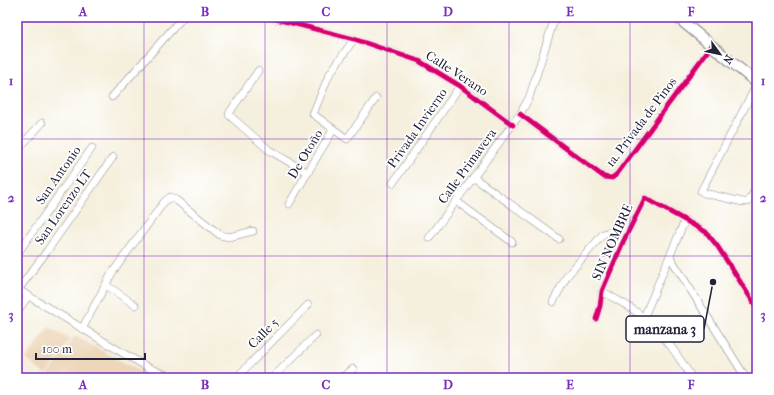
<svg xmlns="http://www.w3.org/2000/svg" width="774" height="395" viewBox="0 0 774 395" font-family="'IM FELL French Canon',serif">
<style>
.built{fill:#edd7bb}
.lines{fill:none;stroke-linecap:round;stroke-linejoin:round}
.street-casing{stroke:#8c888c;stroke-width:8}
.secondary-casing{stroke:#8c888c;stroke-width:12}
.street{stroke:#fff;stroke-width:7}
.secondary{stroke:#fff;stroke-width:10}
.cycleway-casing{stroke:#fff;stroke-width:8}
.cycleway{stroke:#d6006c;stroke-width:5}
.grid{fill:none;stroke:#7b2cbf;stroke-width:1;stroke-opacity:0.55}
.labels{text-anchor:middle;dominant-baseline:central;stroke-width:3.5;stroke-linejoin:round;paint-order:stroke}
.street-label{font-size:13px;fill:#22223b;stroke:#fff}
.leader{fill:none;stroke:#22223b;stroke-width:1.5}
.callout-dot{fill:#22223b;stroke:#fff;stroke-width:1.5}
.callout{fill:#fff;stroke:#22223b;stroke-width:1.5}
.callout-label{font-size:14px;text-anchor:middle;font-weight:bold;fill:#22223b}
.neatline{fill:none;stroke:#7b2cbf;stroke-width:1.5}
.grid-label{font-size:13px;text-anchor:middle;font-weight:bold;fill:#7b2cbf}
</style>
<rect width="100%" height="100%" fill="#fff"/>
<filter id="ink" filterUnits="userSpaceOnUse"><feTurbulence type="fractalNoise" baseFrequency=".025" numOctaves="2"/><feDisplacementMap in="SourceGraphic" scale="8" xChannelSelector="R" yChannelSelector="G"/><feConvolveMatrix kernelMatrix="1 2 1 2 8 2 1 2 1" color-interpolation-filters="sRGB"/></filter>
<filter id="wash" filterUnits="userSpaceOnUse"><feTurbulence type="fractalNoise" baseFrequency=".012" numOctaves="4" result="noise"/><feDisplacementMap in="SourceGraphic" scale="16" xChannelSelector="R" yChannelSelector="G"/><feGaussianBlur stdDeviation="0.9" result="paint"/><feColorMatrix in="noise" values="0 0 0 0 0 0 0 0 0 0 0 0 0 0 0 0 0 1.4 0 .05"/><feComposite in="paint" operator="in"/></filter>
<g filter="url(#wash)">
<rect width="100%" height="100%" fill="#f5efdd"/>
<g class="built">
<polygon points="49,327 70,340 46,375 26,359"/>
<polygon points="75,336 145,374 142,378 46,378"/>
</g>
</g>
<g filter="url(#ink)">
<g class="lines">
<defs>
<g id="street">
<polyline points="268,17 354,39 419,61 460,86 513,125"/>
<polyline points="354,39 329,75 313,114 347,139 376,98"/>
<polyline points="258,71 230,112 229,115 269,150 308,173"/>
<polyline points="757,84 701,191 704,193 743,202 748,202 757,187"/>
<polyline points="112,97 183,17"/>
<polyline points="520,114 604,177 612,178 617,174 712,45"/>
<polyline points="17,150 42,123"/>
<polyline points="473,177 559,239"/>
<polyline points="393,183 460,86"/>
<polyline points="456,201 512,242"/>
<polyline points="289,204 333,130"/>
<polyline points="429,238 520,114 529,98 555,17"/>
<polyline points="17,254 92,148"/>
<polyline points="670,257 746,378"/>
<polyline points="106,285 135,305"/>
<polyline points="17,289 128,356 151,369 175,378"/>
<polyline points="18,290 47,251 113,157"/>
<path d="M602 291C616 300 632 307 644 318 665 335 678 356 692 378"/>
<polyline points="553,302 567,276 603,234 609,232 623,242"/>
<polyline points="17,312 28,296"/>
<polyline points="644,317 685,220"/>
<polyline points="596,319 600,306 602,291 623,242 645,198 706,232 718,247 757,308"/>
<polyline points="82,329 112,273 164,202 170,197 176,200 220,235 229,237 253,231"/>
<polyline points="236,378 308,305"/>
<polyline points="272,378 316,335"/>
<polyline points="341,378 353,369"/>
</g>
<polyline id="secondary" points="677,17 757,83"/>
</defs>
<use href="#street" class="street-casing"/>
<use href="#secondary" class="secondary-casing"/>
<use href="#street" class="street"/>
<use href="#secondary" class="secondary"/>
<defs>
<g id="cycleway">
<polyline points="268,17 354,39 419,61 460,86 513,125"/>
<polyline points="520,114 604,177 612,178 617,174 712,45"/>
<polyline points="596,319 600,306 602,291 623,242 645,198 706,232 718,247 757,308"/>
</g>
</defs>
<use href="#cycleway" class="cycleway-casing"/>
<use href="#cycleway" class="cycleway"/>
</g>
</g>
<path class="grid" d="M144 17V378M265 17V378M387 17V378M509 17V378M630 17V378M17 139H757M17 256H757"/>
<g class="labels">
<g class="street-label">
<text transform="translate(457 73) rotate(33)">Calle Verano</text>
<text transform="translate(641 122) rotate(-53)">1a. Privada de Pinos</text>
<text transform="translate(417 128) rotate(-55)">Privada Invierno</text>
<text transform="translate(305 154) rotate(-59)">De Otoño</text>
<text transform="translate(467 166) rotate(-54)">Calle Primavera</text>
<text transform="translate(58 175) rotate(-55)">San Antonio</text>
<text transform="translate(63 207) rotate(-55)">San Lorenzo LT</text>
<text transform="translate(612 242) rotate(-66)">SIN NOMBRE</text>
<text transform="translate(263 333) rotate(-45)">Calle 5</text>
</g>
</g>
<path class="leader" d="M713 282L704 329"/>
<circle class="callout-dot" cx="713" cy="282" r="4"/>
<rect class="callout" x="626" y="316" width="78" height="26" rx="4"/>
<g class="callout-label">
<text x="665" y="334">manzana 3</text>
</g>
<rect width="774" height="395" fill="none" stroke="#fff" stroke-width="44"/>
<g transform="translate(720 54) rotate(123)" stroke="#ffffff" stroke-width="3" paint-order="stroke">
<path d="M0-3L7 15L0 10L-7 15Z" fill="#22223b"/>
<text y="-6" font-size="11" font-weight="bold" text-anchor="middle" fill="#22223b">N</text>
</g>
<path d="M36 353v6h109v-6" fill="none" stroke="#22223b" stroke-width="2"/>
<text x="42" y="353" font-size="12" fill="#22223b" stroke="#ffffff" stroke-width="3" paint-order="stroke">100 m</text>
<rect x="22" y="22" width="730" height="351" class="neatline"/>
<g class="grid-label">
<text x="83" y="16">A</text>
<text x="205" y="16">B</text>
<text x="326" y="16">C</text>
<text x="448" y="16">D</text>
<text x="570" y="16">E</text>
<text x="691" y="16">F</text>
<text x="11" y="85">1</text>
<text x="763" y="85">1</text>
<text x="11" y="202">2</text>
<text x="763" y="202">2</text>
<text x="11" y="319">3</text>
<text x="763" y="319">3</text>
<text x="83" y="389">A</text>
<text x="205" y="389">B</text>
<text x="326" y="389">C</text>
<text x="448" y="389">D</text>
<text x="570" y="389">E</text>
<text x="691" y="389">F</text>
</g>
</svg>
